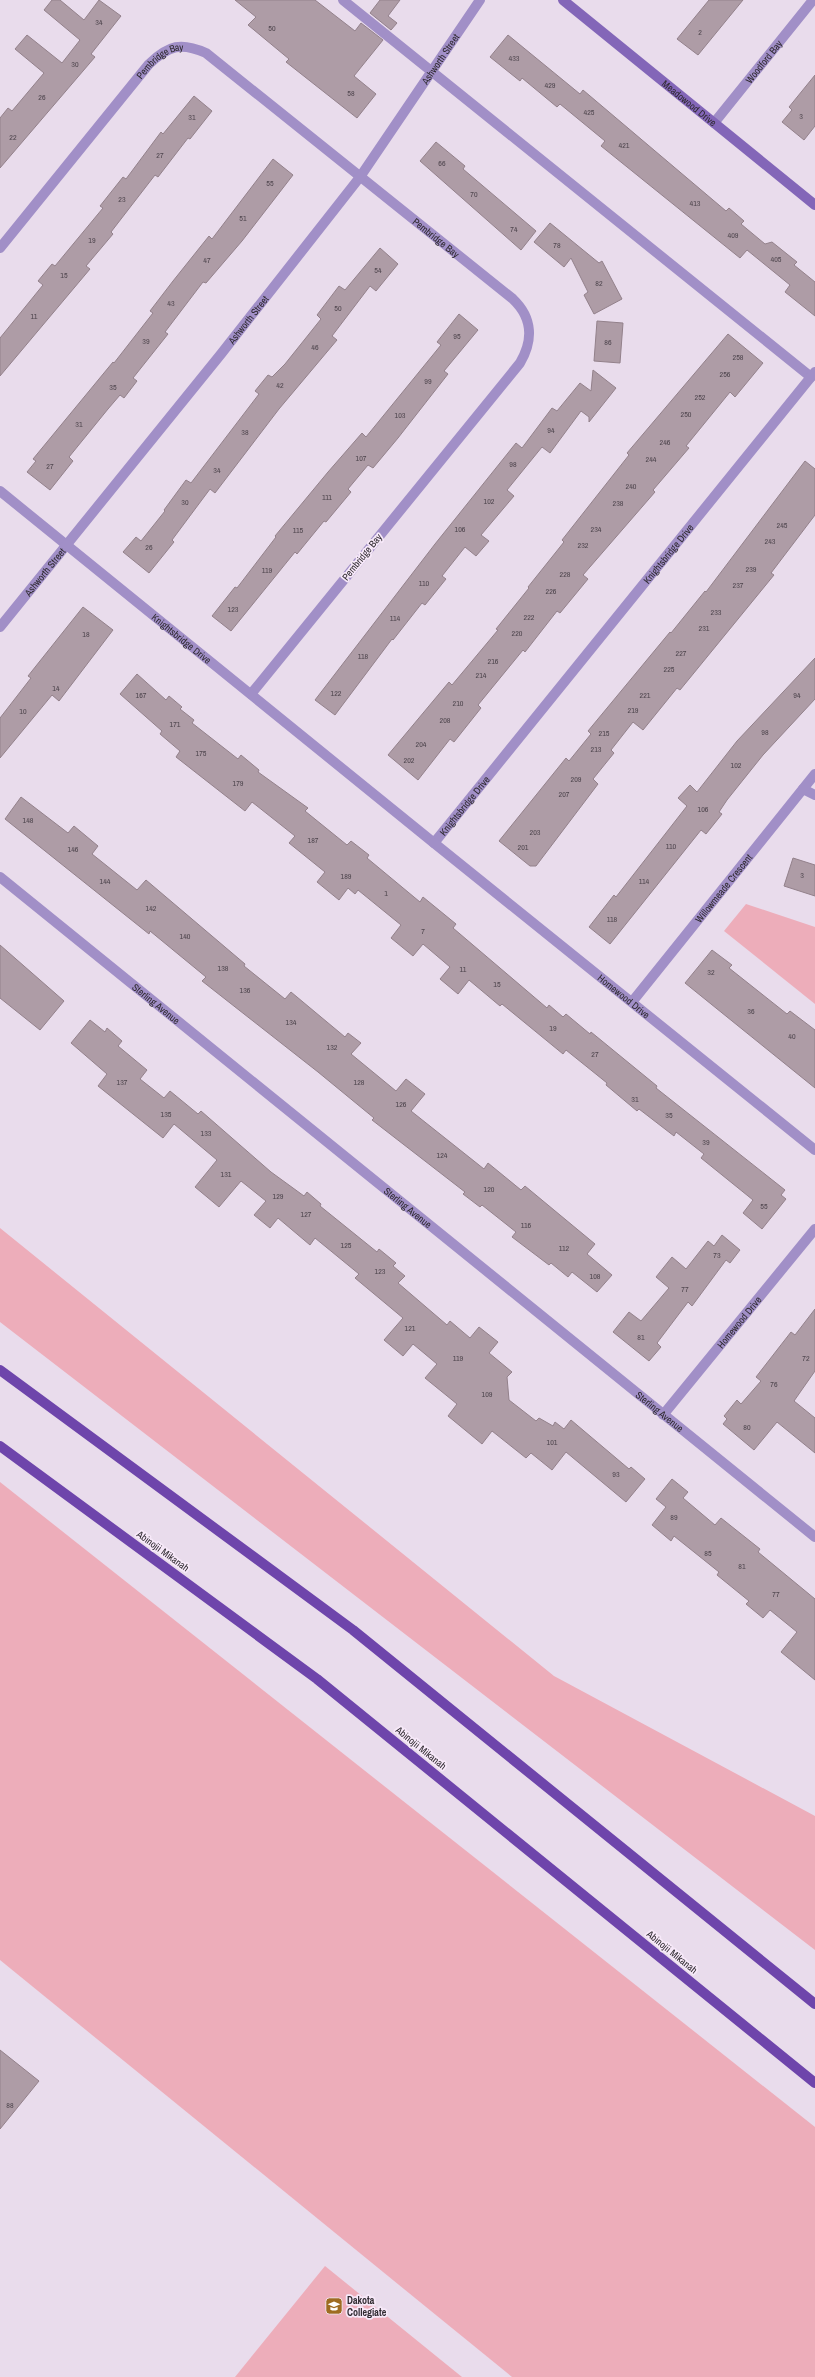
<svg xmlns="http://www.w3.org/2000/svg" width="815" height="2377" viewBox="0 0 815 2377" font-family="'Archivo Narrow',sans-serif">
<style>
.green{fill:#edadba}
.building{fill:#ae9ca6;stroke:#93818b}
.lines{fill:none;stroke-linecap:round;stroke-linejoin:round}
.lane{stroke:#a18fc7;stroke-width:10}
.street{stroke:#a18fc7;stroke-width:10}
.secondary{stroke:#8366b8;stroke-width:10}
.primary{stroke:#6e45ab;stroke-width:10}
.labels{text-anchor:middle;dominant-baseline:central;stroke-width:3.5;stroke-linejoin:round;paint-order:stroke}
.number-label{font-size:8px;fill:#4f464e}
.street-label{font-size:10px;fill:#2f2a30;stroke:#f7e9f9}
.poi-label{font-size:10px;font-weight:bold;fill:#2f2a30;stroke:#f7e9f9;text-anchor:start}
</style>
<rect width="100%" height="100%" fill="#e9dcec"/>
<g class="green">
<polygon points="746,904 815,927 815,1004 724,931"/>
<polygon points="0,1228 554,1676 815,1816 815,1950 0,1322"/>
<polygon points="0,1482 815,2127 815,2377 512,2377 0,1960"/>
<polygon points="325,2266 462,2377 235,2377"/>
</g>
<g class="building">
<polygon points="52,0 60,0 84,20 99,0 121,16 91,54 95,57 0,168 0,118 8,108 12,111 44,73 15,49 27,35 62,63 80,40 44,10"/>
<polygon points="235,0 315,0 355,31 361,23 383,40 354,76 376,94 357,118 286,62 289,59 248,25 256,17"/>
<polygon points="380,0 400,0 388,16 397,23 391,30 370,13"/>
<polygon points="709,0 743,0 698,55 677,39"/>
<polygon points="508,35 580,94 583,90 726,211 729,208 744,221 741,224 765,244 772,242 797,262 794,265 815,282 815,316 785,292 790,285 747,250 740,258 601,146 605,141 560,104 557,107 522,78 520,81 490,57"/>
<polygon points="815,75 815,126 804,140 782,122 792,110 789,107"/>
<polygon points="194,96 212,111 190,139 188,138 158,177 155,175 111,232 113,234 86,266 90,269 0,376 0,338 43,285 38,281 52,264 55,266 103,208 100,206 123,177 126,179 161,132 163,134"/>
<polygon points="436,142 465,166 463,169 536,231 521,250 420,161"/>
<polygon points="273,159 293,175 242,241 206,283 203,282 165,332 168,334 133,378 137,381 124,398 120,395 108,409 69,457 73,461 50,490 27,472 36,461 33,459 113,362 114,363 153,313 150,311 173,281 209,236 212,239"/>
<polygon points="550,223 599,263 602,261 622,299 594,314 584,295 588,292 571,258 564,267 534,242"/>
<polygon points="380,248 398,264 376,291 370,286 332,336 337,340 279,409 215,493 210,489 172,540 174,542 149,573 123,552 136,537 141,541 165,511 164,510 186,480 191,483 259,394 255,391 268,375 272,377 285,364 321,319 317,315 339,286 345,290"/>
<polygon points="459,314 478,330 444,371 448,374 398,438 373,468 368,465 348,489 351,492 326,522 324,521 297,554 295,552 231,631 212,616 235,587 237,588 276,537 275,536 328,472 362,433 366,437 441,345 437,342"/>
<polygon points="597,321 623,323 620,363 594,361"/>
<polygon points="728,334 763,363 735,397 730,392 686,446 689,448 653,490 655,492 583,575 588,579 560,613 557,611 525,652 523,650 478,705 481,708 454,742 450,739 418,780 388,755 449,682 452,685 498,630 496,629 529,588 528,587 564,542 562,540 629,455 627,453"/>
<polygon points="593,370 616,388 589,422 589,417 581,411 550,453 542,447 507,490 514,496 481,535 489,541 476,556 465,547 442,576 446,579 425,605 422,603 393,640 392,639 335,715 315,700 435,544 516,443 522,448 552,408 557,411 580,383 591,391"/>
<polygon points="805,461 815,469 815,515 771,573 774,575 680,690 677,688 643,730 633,722 611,750 614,753 593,779 598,784 536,866 530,866 499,841 566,758 569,761 591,734 588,731 670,632 671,633 705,591 706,592"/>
<polygon points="83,607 113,630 59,701 52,695 0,758 0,718 31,678 28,676"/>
<polygon points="815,658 815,699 763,755 727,800 719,812 722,814 706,834 701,830 610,944 589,927 614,895 616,897 687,806 678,798 690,785 697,792 737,741"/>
<polygon points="137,674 166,700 169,696 182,707 180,709 194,720 192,723 238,759 241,755 259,770 258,772 308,808 305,811 347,845 351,841 369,855 367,858 420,902 423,897 456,924 453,928 547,1008 549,1005 563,1017 566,1014 590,1034 591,1032 657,1086 656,1088 785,1190 781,1195 786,1199 762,1229 743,1213 753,1200 701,1158 704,1154 676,1132 674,1136 639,1109 637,1111 606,1085 607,1083 566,1050 563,1054 502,1004 500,1006 469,980 458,994 440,979 450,967 423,944 413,956 391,938 401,925 358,890 355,894 348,888 339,900 317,882 325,872 289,843 295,836 252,802 245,811 176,757 180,751 160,734 162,731 120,694"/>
<polygon points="21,797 68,833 74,826 98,846 92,854 137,890 146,880 245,964 244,966 285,999 291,992 345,1037 348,1033 361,1043 351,1054 396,1091 406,1079 425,1094 411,1111 484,1169 488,1163 521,1190 525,1186 595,1244 587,1254 612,1275 597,1292 572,1272 568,1277 551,1263 549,1265 512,1237 516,1232 482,1205 480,1207 463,1194 465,1192 372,1120 374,1118 318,1072 202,981 206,977 150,931 149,934 5,819"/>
<polygon points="793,858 815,865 815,896 784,886"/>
<polygon points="0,945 64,1001 40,1030 0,998"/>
<polygon points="712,950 732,965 729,968 787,1014 790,1011 815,1030 815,1088 685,983"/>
<polygon points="90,1020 105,1032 107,1028 122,1041 118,1046 147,1070 140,1079 164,1098 170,1091 198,1114 201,1111 271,1172 304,1196 307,1192 321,1204 320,1206 377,1252 379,1249 396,1263 393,1266 405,1276 398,1283 447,1325 450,1321 470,1338 479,1327 498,1342 489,1353 512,1372 507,1377 509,1400 536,1421 539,1418 553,1426 555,1422 564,1429 571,1420 629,1469 631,1467 645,1479 626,1502 566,1452 552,1470 531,1453 526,1458 492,1431 482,1444 448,1416 457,1404 425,1378 437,1364 413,1344 403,1356 384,1340 403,1318 355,1278 359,1274 315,1238 310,1245 278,1218 270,1228 254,1215 266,1201 241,1181 219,1207 195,1187 217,1160 174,1124 163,1138 98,1086 107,1074 71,1043"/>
<polygon points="722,1235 740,1250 730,1263 726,1260 692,1306 688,1302 657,1343 661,1347 649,1361 613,1332 629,1312 641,1321 669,1288 656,1277 672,1257 686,1269 708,1241 714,1246"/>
<polygon points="815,1309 815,1371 794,1401 815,1418 815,1453 777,1422 754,1450 723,1424 727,1419 724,1416 737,1400 741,1404 761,1381 756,1377 791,1332 795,1335"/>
<polygon points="672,1479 688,1492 683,1498 715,1525 721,1518 760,1549 758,1552 815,1599 815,1680 781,1652 797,1632 770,1610 763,1618 746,1604 749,1601 717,1575 719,1572 674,1536 671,1541 652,1525 666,1507 656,1499"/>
<polygon points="0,2050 39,2081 0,2129"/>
</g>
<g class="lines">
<polyline class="lane" points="343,0 811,377"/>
<g class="street">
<path id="s1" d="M714 123 813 0"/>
<path id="s2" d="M0 248 149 64C169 45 181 42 206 53L513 299C533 318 533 341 520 363L251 694"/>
<path id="s3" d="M0 491 434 843 815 372"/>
<path id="s4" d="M0 627 221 354 360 177 480 0"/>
<polyline points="803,789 815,795"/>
<path id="s5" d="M434 843 815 1150"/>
<path id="s6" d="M0 877 815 1537"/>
<path id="s7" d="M632 1002 815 774"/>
<path id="s8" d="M663 1415 815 1229"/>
</g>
<path class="secondary" id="s9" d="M563 0 815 205"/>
<g class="primary">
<polyline points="0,1370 353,1630 815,2004"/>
<polyline points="0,1446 317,1679 815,2083"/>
</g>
</g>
<defs>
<symbol id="school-square" viewBox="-11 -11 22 22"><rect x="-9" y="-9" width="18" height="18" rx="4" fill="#9e6c21" stroke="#f7e9f9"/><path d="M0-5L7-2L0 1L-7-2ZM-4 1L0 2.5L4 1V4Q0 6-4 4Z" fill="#fff"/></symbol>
</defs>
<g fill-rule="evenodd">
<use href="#school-square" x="324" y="2296" width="20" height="20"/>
</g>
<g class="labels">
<g class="number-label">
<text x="99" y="22">34</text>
<text x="272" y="28">50</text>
<text x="700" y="32">2</text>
<text x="514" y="58">433</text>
<text x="75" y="64">30</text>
<text x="550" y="85">429</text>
<text x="351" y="93">58</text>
<text x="42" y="97">26</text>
<text x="589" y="112">425</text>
<text x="801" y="116">3</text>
<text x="192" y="117">31</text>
<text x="13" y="137">22</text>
<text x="624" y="145">421</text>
<text x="160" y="155">27</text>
<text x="442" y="163">66</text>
<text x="270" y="183">55</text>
<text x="474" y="194">70</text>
<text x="122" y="199">23</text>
<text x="695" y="203">413</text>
<text x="243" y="218">51</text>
<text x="514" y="229">74</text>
<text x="733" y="235">409</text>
<text x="92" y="240">19</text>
<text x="557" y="245">78</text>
<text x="776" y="259">405</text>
<text x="207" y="260">47</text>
<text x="378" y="270">54</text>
<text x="64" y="275">15</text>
<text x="599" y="283">82</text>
<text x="171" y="303">43</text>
<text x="338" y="308">50</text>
<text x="34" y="316">11</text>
<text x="457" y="336">95</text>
<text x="146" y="341">39</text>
<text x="608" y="342">86</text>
<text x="315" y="347">46</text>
<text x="738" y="357">258</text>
<text x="725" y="374">256</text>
<text x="428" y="381">99</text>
<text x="280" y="385">42</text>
<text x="113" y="387">35</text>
<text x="700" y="397">252</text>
<text x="686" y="414">250</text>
<text x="400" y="415">103</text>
<text x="79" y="424">31</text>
<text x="551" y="430">94</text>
<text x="245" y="432">38</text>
<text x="665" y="442">246</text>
<text x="361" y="458">107</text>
<text x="651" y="459">244</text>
<text x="513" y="464">98</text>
<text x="50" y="466">27</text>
<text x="217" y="470">34</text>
<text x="631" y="486">240</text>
<text x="327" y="497">111</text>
<text x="489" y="501">102</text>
<text x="185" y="502">30</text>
<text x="618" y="503">238</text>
<text x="782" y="525">245</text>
<text x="460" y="529">106</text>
<text x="596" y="529">234</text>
<text x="298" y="530">115</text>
<text x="770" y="541">243</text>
<text x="583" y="545">232</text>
<text x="149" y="547">26</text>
<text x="751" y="569">239</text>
<text x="267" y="570">119</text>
<text x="565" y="574">228</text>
<text x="424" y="583">110</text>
<text x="738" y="585">237</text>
<text x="551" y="591">226</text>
<text x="233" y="609">123</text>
<text x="716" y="612">233</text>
<text x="529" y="617">222</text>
<text x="395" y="618">114</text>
<text x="704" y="628">231</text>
<text x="517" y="633">220</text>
<text x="86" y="634">18</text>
<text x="681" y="653">227</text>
<text x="363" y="656">118</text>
<text x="493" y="661">216</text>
<text x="669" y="669">225</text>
<text x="481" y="675">214</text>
<text x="56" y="688">14</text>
<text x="336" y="693">122</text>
<text x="141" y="695">167</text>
<text x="645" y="695">221</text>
<text x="797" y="695">94</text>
<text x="458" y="703">210</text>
<text x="633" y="710">219</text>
<text x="23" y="711">10</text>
<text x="445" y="720">208</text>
<text x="175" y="724">171</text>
<text x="765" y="732">98</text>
<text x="604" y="733">215</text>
<text x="421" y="744">204</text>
<text x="596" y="749">213</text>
<text x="201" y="753">175</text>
<text x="409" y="760">202</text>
<text x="736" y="765">102</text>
<text x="576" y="779">209</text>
<text x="238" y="783">179</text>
<text x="564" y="794">207</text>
<text x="703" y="809">106</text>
<text x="28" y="820">148</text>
<text x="535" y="832">203</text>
<text x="313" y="840">187</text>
<text x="671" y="846">110</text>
<text x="523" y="847">201</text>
<text x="73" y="849">146</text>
<text x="802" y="875">3</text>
<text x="346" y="876">189</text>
<text x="105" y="881">144</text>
<text x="644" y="881">114</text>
<text x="386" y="893">1</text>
<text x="151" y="908">142</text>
<text x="612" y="919">118</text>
<text x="423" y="931">7</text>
<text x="185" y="936">140</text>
<text x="223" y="968">138</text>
<text x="463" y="969">11</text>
<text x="711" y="972">32</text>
<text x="497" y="984">15</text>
<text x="245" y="990">136</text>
<text x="751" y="1011">36</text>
<text x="291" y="1022">134</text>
<text x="553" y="1028">19</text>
<text x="792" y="1036">40</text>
<text x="332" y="1047">132</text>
<text x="595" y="1054">27</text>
<text x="122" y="1082">137</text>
<text x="359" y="1082">128</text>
<text x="635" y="1099">31</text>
<text x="401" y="1104">126</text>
<text x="166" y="1114">135</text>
<text x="669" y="1115">35</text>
<text x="206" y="1133">133</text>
<text x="706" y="1142">39</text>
<text x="442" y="1155">124</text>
<text x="226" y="1174">131</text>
<text x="489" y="1189">120</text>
<text x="278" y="1196">129</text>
<text x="764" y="1206">55</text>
<text x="306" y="1214">127</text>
<text x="526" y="1225">116</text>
<text x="346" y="1245">125</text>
<text x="564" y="1248">112</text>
<text x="717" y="1255">73</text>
<text x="380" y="1271">123</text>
<text x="595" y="1276">108</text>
<text x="685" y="1289">77</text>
<text x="410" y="1328">121</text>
<text x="641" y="1337">81</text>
<text x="458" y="1358">119</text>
<text x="806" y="1358">72</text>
<text x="774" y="1384">76</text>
<text x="487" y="1394">109</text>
<text x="747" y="1427">80</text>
<text x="552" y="1442">101</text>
<text x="616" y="1474">93</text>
<text x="674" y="1517">89</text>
<text x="708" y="1553">85</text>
<text x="742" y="1566">81</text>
<text x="776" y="1594">77</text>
<text x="10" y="2105">88</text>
</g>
<g class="street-label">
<text stroke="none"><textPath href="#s4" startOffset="719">Ashworth Street</textPath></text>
<text stroke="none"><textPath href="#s1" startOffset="79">Woodford Bay</textPath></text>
<text stroke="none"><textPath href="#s2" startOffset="248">Pembridge Bay</textPath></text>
<text stroke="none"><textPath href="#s9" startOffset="163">Meadowood Drive</textPath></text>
<text stroke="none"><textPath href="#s2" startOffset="595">Pembridge Bay</textPath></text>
<text stroke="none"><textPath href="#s4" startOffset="395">Ashworth Street</textPath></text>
<text stroke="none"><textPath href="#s3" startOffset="931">Knightsbridge Drive</textPath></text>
<text transform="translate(362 557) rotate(-51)">Pembridge Bay</text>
<text stroke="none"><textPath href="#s4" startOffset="71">Ashworth Street</textPath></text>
<text stroke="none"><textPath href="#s3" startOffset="234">Knightsbridge Drive</textPath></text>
<text stroke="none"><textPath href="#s3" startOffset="607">Knightsbridge Drive</textPath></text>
<text stroke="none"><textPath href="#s7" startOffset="146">Willowmeade Crescent</textPath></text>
<text stroke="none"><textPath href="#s5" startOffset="244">Homewood Drive</textPath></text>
<text stroke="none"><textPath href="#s6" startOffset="201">Sterling Avenue</textPath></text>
<text stroke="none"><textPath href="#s6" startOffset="525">Sterling Avenue</textPath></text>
<text stroke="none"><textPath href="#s8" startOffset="120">Homewood Drive</textPath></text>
<text stroke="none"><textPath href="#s6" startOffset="849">Sterling Avenue</textPath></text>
<text transform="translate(163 1551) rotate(36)">Abinojii Mikanah</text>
<text transform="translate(421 1748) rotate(39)">Abinojii Mikanah</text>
<text transform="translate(672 1952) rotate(39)">Abinojii Mikanah</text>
</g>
<g class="poi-label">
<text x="347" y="2300">Dakota<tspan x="347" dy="12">Collegiate</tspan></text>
</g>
</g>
</svg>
